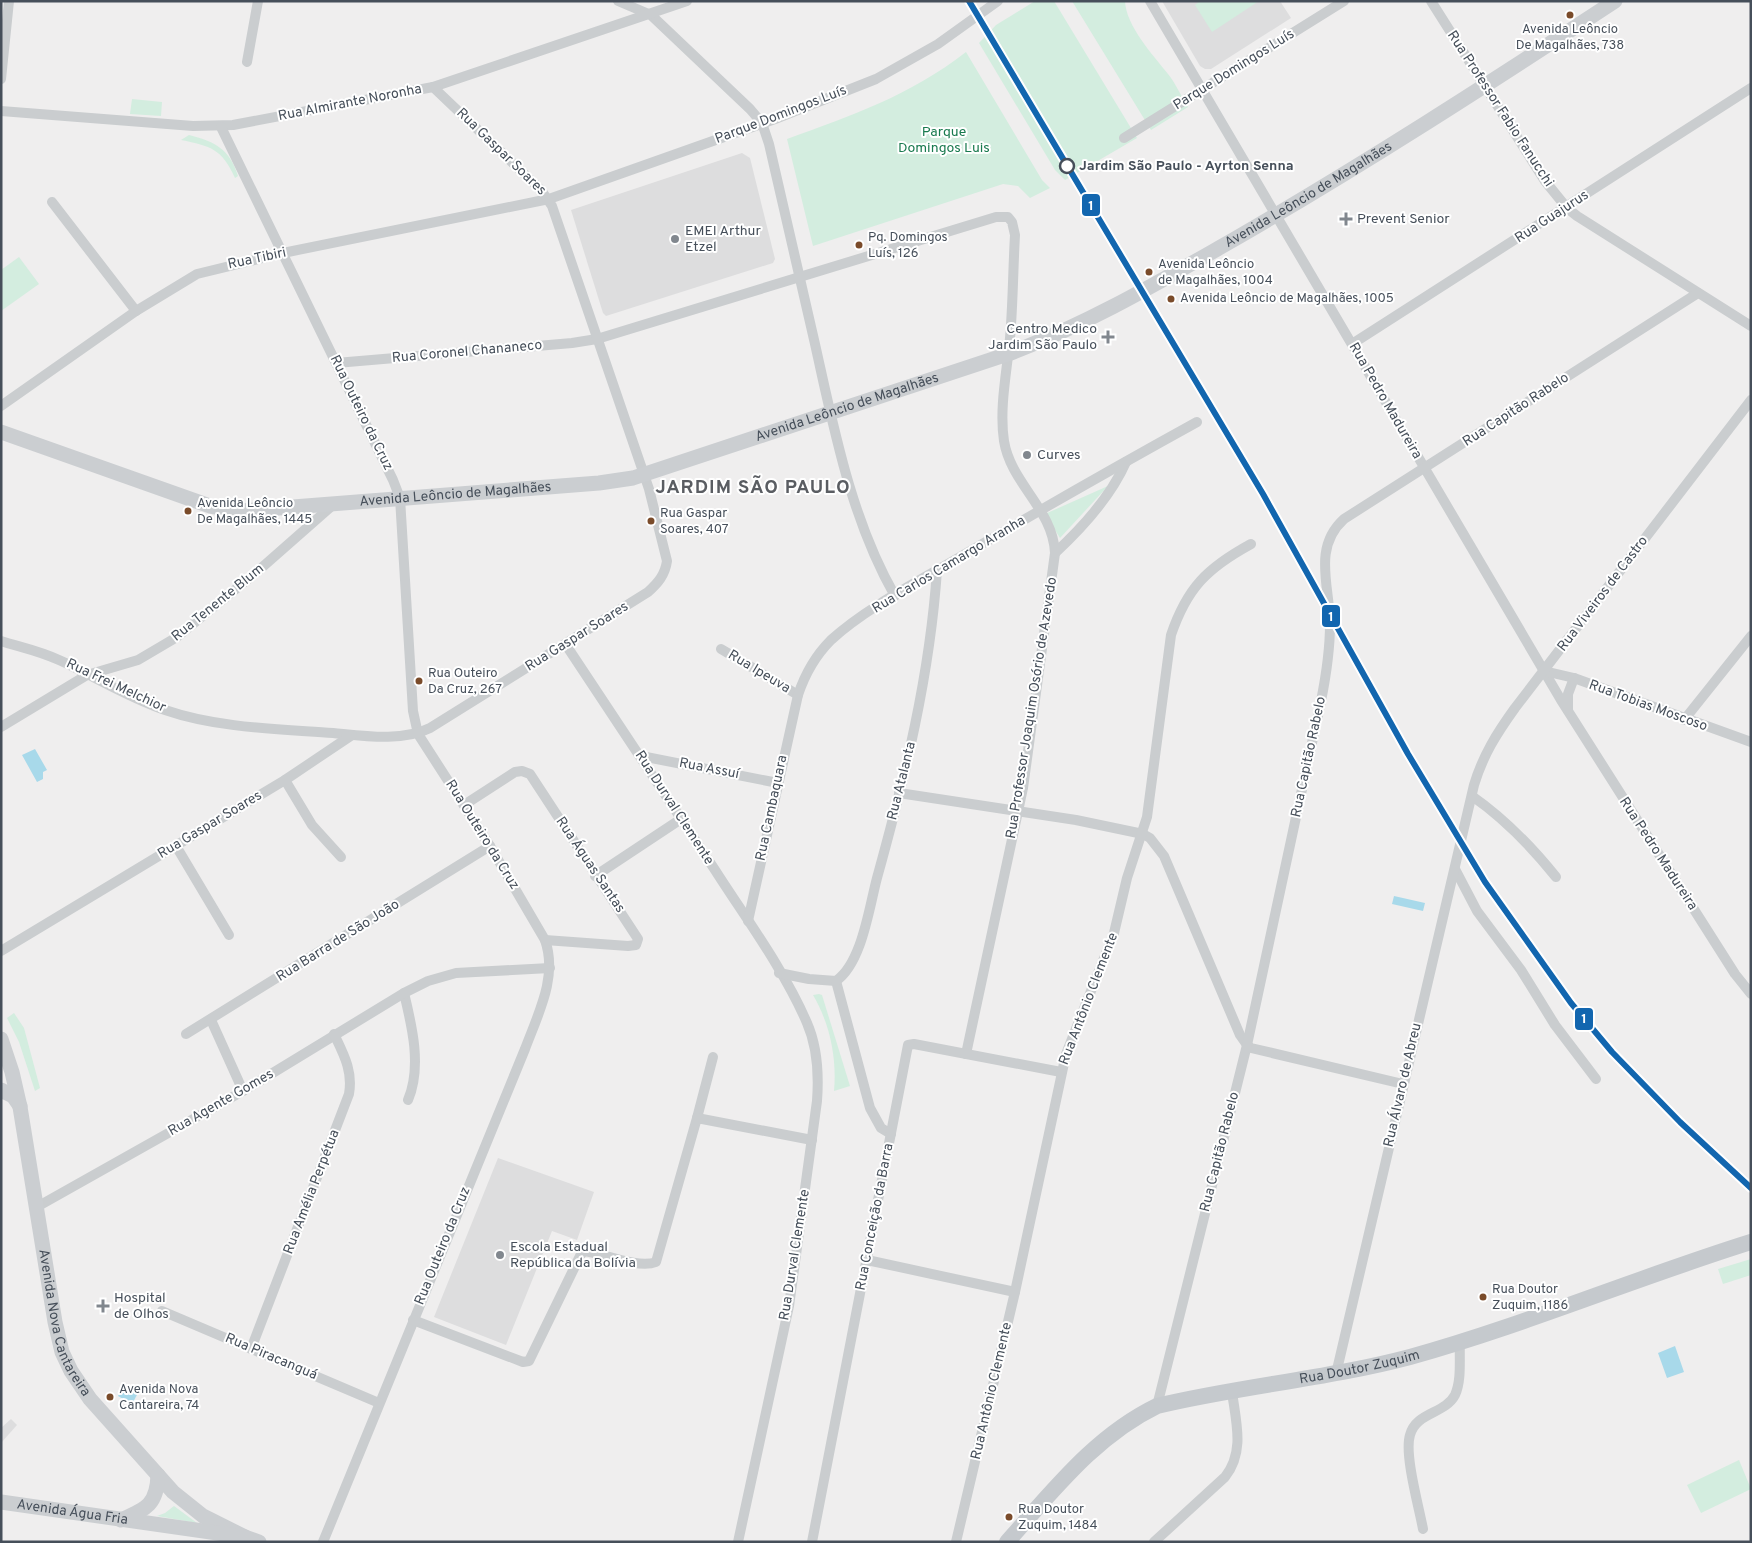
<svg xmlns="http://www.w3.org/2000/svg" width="1752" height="1543" viewBox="0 0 1752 1543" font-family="Overpass,sans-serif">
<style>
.education{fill:#ddddde}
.green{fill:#d3eddf}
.water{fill:#a8d9ea}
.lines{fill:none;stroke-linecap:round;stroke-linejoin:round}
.street{stroke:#cacdcf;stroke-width:10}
.secondary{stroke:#cbced1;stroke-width:15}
.primary{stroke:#c5c9cd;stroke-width:16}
.metro-1-casing{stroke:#fff;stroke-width:10}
.metro-1{stroke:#1266af;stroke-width:6}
.bus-dot{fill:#7a4b2a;stroke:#fff;stroke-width:2}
.stop-dot{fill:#fff;stroke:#464f5a;stroke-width:2.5}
.poi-dot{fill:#81878e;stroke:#fff;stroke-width:2}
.labels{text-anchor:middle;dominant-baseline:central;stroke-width:4;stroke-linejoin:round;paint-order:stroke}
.bus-label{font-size:13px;fill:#464f5a;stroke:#fff;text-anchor:start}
.street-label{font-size:14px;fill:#464f5a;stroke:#fff}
.park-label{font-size:14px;fill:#197a4f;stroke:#fff}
.stop-label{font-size:14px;font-weight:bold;fill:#464f5a;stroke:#fff;text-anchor:start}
.poi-label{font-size:14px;fill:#464f5a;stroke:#fff;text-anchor:start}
.district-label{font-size:19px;font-weight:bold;letter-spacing:1px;fill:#5a5d62;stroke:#fff}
.line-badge{stroke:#fff;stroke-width:2}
.badge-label{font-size:14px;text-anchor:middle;font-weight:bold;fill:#fff}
</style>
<rect width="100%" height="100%" fill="#efeeee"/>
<g class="education">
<polygon points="1162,1 1280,1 1291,18 1211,69 1205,69 1200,66"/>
<polygon points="742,153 750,158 775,259 773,263 606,316 603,313 571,210"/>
<polygon points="498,1158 594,1192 577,1240 552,1231 506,1345 434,1317"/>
<polygon points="11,1419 17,1425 1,1443 1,1428"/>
</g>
<g class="green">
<polygon points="1035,1 1054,1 1137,138 1065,180 1055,170 979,43 996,25"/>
<path d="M1072 1H1125C1126 26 1153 55 1168 74 1176 84 1181 96 1188 107L1151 130Z"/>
<polygon points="1200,1 1259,1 1212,32 1195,5"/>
<path d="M966 52 1042 180 1050 188 1030 198 1018 186 1003 184 813 246 787 139C853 115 909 96 966 52Z"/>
<polygon points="132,99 162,102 161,116 130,114"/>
<path d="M189 135C214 141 230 149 238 176L235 178C222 149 211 146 181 140Z"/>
<polygon points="19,257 39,284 1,311 1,270"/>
<polygon points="1108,486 1060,538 1045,514"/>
<path d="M819 994 822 995 850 1086 834 1091C837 1058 830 1024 813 995Z"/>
<polygon points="14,1013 24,1028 40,1088 35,1091 19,1042 7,1018"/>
<polygon points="1751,1259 1751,1275 1723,1284 1718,1269"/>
<polygon points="1739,1460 1751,1489 1701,1513 1687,1485"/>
<polygon points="174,1506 197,1523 157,1516 165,1513"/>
</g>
<g class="water">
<polygon points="35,749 47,770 43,772 43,779 37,782 22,755"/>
<polygon points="1394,896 1425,903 1423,911 1392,904"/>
<polygon points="1675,1346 1684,1372 1667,1378 1658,1353"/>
<polygon points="124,1385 138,1393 132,1404 118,1396"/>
</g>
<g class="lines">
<g class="street">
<path d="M618 1 651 15 750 109 762 123 769 144C784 211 800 277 815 344 834 429 851 519 895 596"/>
<polyline points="1150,1 1561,700 1735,974 1751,994"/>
<polyline points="1431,1 1545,181 1567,208 1577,216 1751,326"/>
<polyline points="247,62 258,1"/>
<polyline points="1,79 9,1"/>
<polyline points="1,111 193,126 233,125 433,87 687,1"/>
<path d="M221 127 393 480 400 498 413 711 418 734 490 846 545 940C558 977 538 1014 525 1049L323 1542"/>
<polyline points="1124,138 1344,1"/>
<polyline points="52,202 136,311"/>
<polyline points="1352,344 1751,88"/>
<path d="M336 363 572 343 597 339 996 217H1008L1012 222 1015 235C1013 269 1013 304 1010 338 1007 371 999 408 1004 441 1011 484 1053 509 1055 553L1023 788 966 1054"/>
<polyline points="1,406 136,311 197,274 283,253 549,199 775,119 876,79 938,44 998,1"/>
<path d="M1055 553C1082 528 1111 496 1126 462"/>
<path d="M1 641C20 647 40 651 59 660 94 676 127 697 165 710 217 728 278 729 333 733 364 736 402 742 430 728L648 592C658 583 665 575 667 561L649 489 552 206 541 190 433 87"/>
<path d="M566 645C616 720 665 795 715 870 745 917 785 971 807 1023 818 1048 819 1074 817 1101L789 1306 738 1542"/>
<polyline points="721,649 798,695"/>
<polyline points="1544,671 1574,678 1751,742"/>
<polyline points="1568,710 1568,694 1574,678"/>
<polyline points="1684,720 1751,636"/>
<polyline points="1,727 87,675 138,660 177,637 259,570 334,504"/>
<polyline points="641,756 778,783"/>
<polyline points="285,780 312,825 341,857"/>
<polyline points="899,793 1076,820 1143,834 1150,838 1164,856 1240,1035 1247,1045 1251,1048 1403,1084"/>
<path d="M1472 796C1505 819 1531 846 1556 877"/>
<polyline points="464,805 515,772 522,771 530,774 638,939 636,945 628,946 545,940"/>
<polyline points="176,846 229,935"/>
<polyline points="1455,869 1477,911 1521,970 1555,1025 1596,1079"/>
<polyline points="595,876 681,819"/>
<path d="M748 921 798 695C805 674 815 656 831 640 867 607 923 579 965 554 1042 509 1119 465 1197 422"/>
<polyline points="1,951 285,780 352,735"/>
<polyline points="779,973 809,979 836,981 870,1108 881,1128 891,1134"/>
<path d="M836 981C862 963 869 908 877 878 905 777 930 675 937 570"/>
<path d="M404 993C412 1026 422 1067 408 1100"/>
<polyline points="211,1020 243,1091"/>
<polyline points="186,1034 490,846"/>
<polyline points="697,1118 713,1057"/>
<polyline points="35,1208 243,1091 404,993 428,981 456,973 550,968"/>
<polyline points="867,1260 1015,1292"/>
<polyline points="162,1311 379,1403"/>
<path d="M413 1320 523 1362 529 1361 581 1254 585 1251C604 1254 639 1269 656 1262L697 1118 812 1140"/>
<path d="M251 1349 349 1094C353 1071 344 1055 334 1034"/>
<path d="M1336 1374 1474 785C1483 755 1497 733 1515 708L1751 400"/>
<path d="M1157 1406 1247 1045 1321 701C1326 676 1330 650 1330 624 1330 587 1312 548 1344 519L1698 293"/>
<path d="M1423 1529C1419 1507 1404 1454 1410 1435 1416 1412 1445 1414 1455 1395 1462 1380 1459 1358 1460 1342"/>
<polyline points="812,1542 908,1045 914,1044 1061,1072"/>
<path d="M956 1542 1015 1292 1066 1054 1114 933 1127 878 1147 817 1171 635C1187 588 1207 568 1251 544"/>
<path d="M1154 1542 1225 1477C1245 1452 1236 1422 1232 1392"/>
</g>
<g class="secondary">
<path id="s1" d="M1 432 210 506 241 511 599 483 633 478 1008 354C1088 324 1159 282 1233 240 1363 165 1490 83 1615 1"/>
<path id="s2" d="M1 1039 12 1072 20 1107 55 1322 62 1352 71 1371 90 1399 173 1492 203 1516 245 1537"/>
<polyline points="1,1090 13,1096 20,1106"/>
<path id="s3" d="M1 1502 245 1537 259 1542"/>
<path d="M121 1520C146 1509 157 1505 158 1475"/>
</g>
<path class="primary" id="s4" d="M1007 1542C1053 1491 1095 1436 1157 1406 1240 1386 1327 1379 1410 1357 1525 1325 1636 1278 1751 1242"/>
<defs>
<polyline id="metro-1" points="969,1 1263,494 1408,754 1485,882 1571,1003 1612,1052 1680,1122 1751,1188"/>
</defs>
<use href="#metro-1" class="metro-1-casing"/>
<use href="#metro-1" class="metro-1"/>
</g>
<g class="bus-dot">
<circle cx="1570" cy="15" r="4.5"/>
<circle cx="859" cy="245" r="4.5"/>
<circle cx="1149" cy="272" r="4.5"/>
<circle cx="1171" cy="299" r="4.5"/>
<circle cx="188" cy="511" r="4.5"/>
<circle cx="651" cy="521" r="4.5"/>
<circle cx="419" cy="681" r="4.5"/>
<circle cx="1483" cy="1297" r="4.5"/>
<circle cx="110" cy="1397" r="4.5"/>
<circle cx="1009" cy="1517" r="4.5"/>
</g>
<circle class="stop-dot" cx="1067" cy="166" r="7"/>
<g class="poi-dot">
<path d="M1343.5 211.5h5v5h5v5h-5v5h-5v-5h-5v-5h5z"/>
<circle cx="675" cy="239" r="5"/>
<path d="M1105.5 329.5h5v5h5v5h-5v5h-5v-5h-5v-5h5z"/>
<circle cx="1027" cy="455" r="5"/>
<circle cx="500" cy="1255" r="5"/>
<path d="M100.5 1298.5h5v5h5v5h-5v5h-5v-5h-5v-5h5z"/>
</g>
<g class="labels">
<g class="bus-label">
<text x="1570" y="30" text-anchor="middle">Avenida Leôncio<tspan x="1570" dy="16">De Magalhães, 738</tspan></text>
<text x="868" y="238">Pq. Domingos<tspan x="868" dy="16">Luís, 126</tspan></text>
<text x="1158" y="265">Avenida Leôncio<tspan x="1158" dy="16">de Magalhães, 1004</tspan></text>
<text x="1180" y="299">Avenida Leôncio de Magalhães, 1005</text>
<text x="197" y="504">Avenida Leôncio<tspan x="197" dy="16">De Magalhães, 1445</tspan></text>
<text x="660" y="514">Rua Gaspar<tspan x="660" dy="16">Soares, 407</tspan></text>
<text x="428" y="674">Rua Outeiro<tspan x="428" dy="16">Da Cruz, 267</tspan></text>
<text x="1492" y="1290">Rua Doutor<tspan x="1492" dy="16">Zuquim, 1186</tspan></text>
<text x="119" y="1390">Avenida Nova<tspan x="119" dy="16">Cantareira, 74</tspan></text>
<text x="1018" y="1510">Rua Doutor<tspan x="1018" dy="16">Zuquim, 1484</tspan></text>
</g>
<g class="street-label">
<text transform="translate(1234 70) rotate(-32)">Parque Domingos Luís</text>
<text transform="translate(350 103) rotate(-11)">Rua Almirante Noronha</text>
<text transform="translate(1500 109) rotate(57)">Rua Professor Fabio Fanucchi</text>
<text transform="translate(781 115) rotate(-21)">Parque Domingos Luís</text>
<text transform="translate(501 152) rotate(44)">Rua Gaspar Soares</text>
<text stroke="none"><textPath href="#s1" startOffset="1382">Avenida Leôncio de Magalhães</textPath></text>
<text transform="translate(1552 217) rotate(-33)">Rua Guajurus</text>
<text transform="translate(257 259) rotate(-12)">Rua Tibiri</text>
<text transform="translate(467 352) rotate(-5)">Rua Coronel Chananeco</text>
<text transform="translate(1385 401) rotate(60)">Rua Pedro Madureira</text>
<text stroke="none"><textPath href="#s1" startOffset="872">Avenida Leôncio de Magalhães</textPath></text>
<text transform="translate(1516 410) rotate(-33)">Rua Capitão Rabelo</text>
<text transform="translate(361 413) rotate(64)">Rua Outeiro da Cruz</text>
<text stroke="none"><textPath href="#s1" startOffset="468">Avenida Leôncio de Magalhães</textPath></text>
<text transform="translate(949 565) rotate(-31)">Rua Carlos Camargo Aranha</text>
<text transform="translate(1603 594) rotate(-53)">Rua Viveiros de Castro</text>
<text transform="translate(218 603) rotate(-39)">Rua Tenente Blum</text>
<text transform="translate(577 637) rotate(-32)">Rua Gaspar Soares</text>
<text transform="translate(759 672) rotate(31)">Rua Ipeuva</text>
<text transform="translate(116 686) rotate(25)">Rua Frei Melchior</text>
<text transform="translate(1648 706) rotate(20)">Rua Tobias Moscoso</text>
<text transform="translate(1032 708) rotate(-81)">Rua Professor Joaquim Osório de Azevedo</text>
<text transform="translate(1309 757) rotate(-78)">Rua Capitão Rabelo</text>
<text transform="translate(709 769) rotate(11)">Rua Assuí</text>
<text transform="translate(902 781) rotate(-76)">Rua Atalanta</text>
<text transform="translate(674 808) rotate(57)">Rua Durval Clemente</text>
<text transform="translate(772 808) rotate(-78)">Rua Cambaquara</text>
<text transform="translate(210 825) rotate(-31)">Rua Gaspar Soares</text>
<text transform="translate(482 835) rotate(58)">Rua Outeiro da Cruz</text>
<text transform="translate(1658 854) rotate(57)">Rua Pedro Madureira</text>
<text transform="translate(590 865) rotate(56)">Rua Águas Santas</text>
<text transform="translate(338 941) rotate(-32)">Rua Barra de São João</text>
<text transform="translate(1089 999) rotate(-69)">Rua Antônio Clemente</text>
<text transform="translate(1403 1085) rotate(-77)">Rua Álvaro de Abreu</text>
<text transform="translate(221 1103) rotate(-30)">Rua Agente Gomes</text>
<text transform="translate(1220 1152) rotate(-76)">Rua Capitão Rabelo</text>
<text transform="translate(312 1192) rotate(-69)">Rua Amélia Perpétua</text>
<text transform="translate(875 1217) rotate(-79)">Rua Conceição da Barra</text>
<text transform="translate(443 1246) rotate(-68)">Rua Outeiro da Cruz</text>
<text transform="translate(795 1255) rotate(-81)">Rua Durval Clemente</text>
<text stroke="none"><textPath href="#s2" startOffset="292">Avenida Nova Cantareira</textPath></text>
<text transform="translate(271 1357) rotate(23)">Rua Piracanguá</text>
<text stroke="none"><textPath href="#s4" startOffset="410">Rua Doutor Zuquim</textPath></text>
<text transform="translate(992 1391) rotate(-77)">Rua Antônio Clemente</text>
<text stroke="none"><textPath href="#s3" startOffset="72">Avenida Água Fria</textPath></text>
</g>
<g class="park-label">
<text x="944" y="132">Parque<tspan x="944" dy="16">Domingos Luis</tspan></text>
</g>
<g class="stop-label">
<text x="1079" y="166">Jardim São Paulo - Ayrton Senna</text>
</g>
<g class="poi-label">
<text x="1357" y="219">Prevent Senior</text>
<text x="685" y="231">EMEI Arthur<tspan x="685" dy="16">Etzel</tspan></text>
<text x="1097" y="329" text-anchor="end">Centro Medico<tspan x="1097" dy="16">Jardim São Paulo</tspan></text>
<text x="1037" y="455">Curves</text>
<text x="510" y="1247">Escola Estadual<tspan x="510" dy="16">República da Bolívia</tspan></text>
<text x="114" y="1298">Hospital<tspan x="114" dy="16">de Olhos</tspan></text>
</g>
<g class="district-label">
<text x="753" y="488">JARDIM SÃO PAULO</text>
</g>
</g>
<g class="line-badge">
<rect x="1081" y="193" width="20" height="24" rx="5" fill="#1266af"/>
<rect x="1321" y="604" width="20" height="24" rx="5" fill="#1266af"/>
<rect x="1574" y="1007" width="20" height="24" rx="5" fill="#1266af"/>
</g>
<g class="badge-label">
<text x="1091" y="210">1</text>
<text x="1331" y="621">1</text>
<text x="1584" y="1023">1</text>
</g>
<rect width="1752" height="1543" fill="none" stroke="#464f5a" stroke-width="5"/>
</svg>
